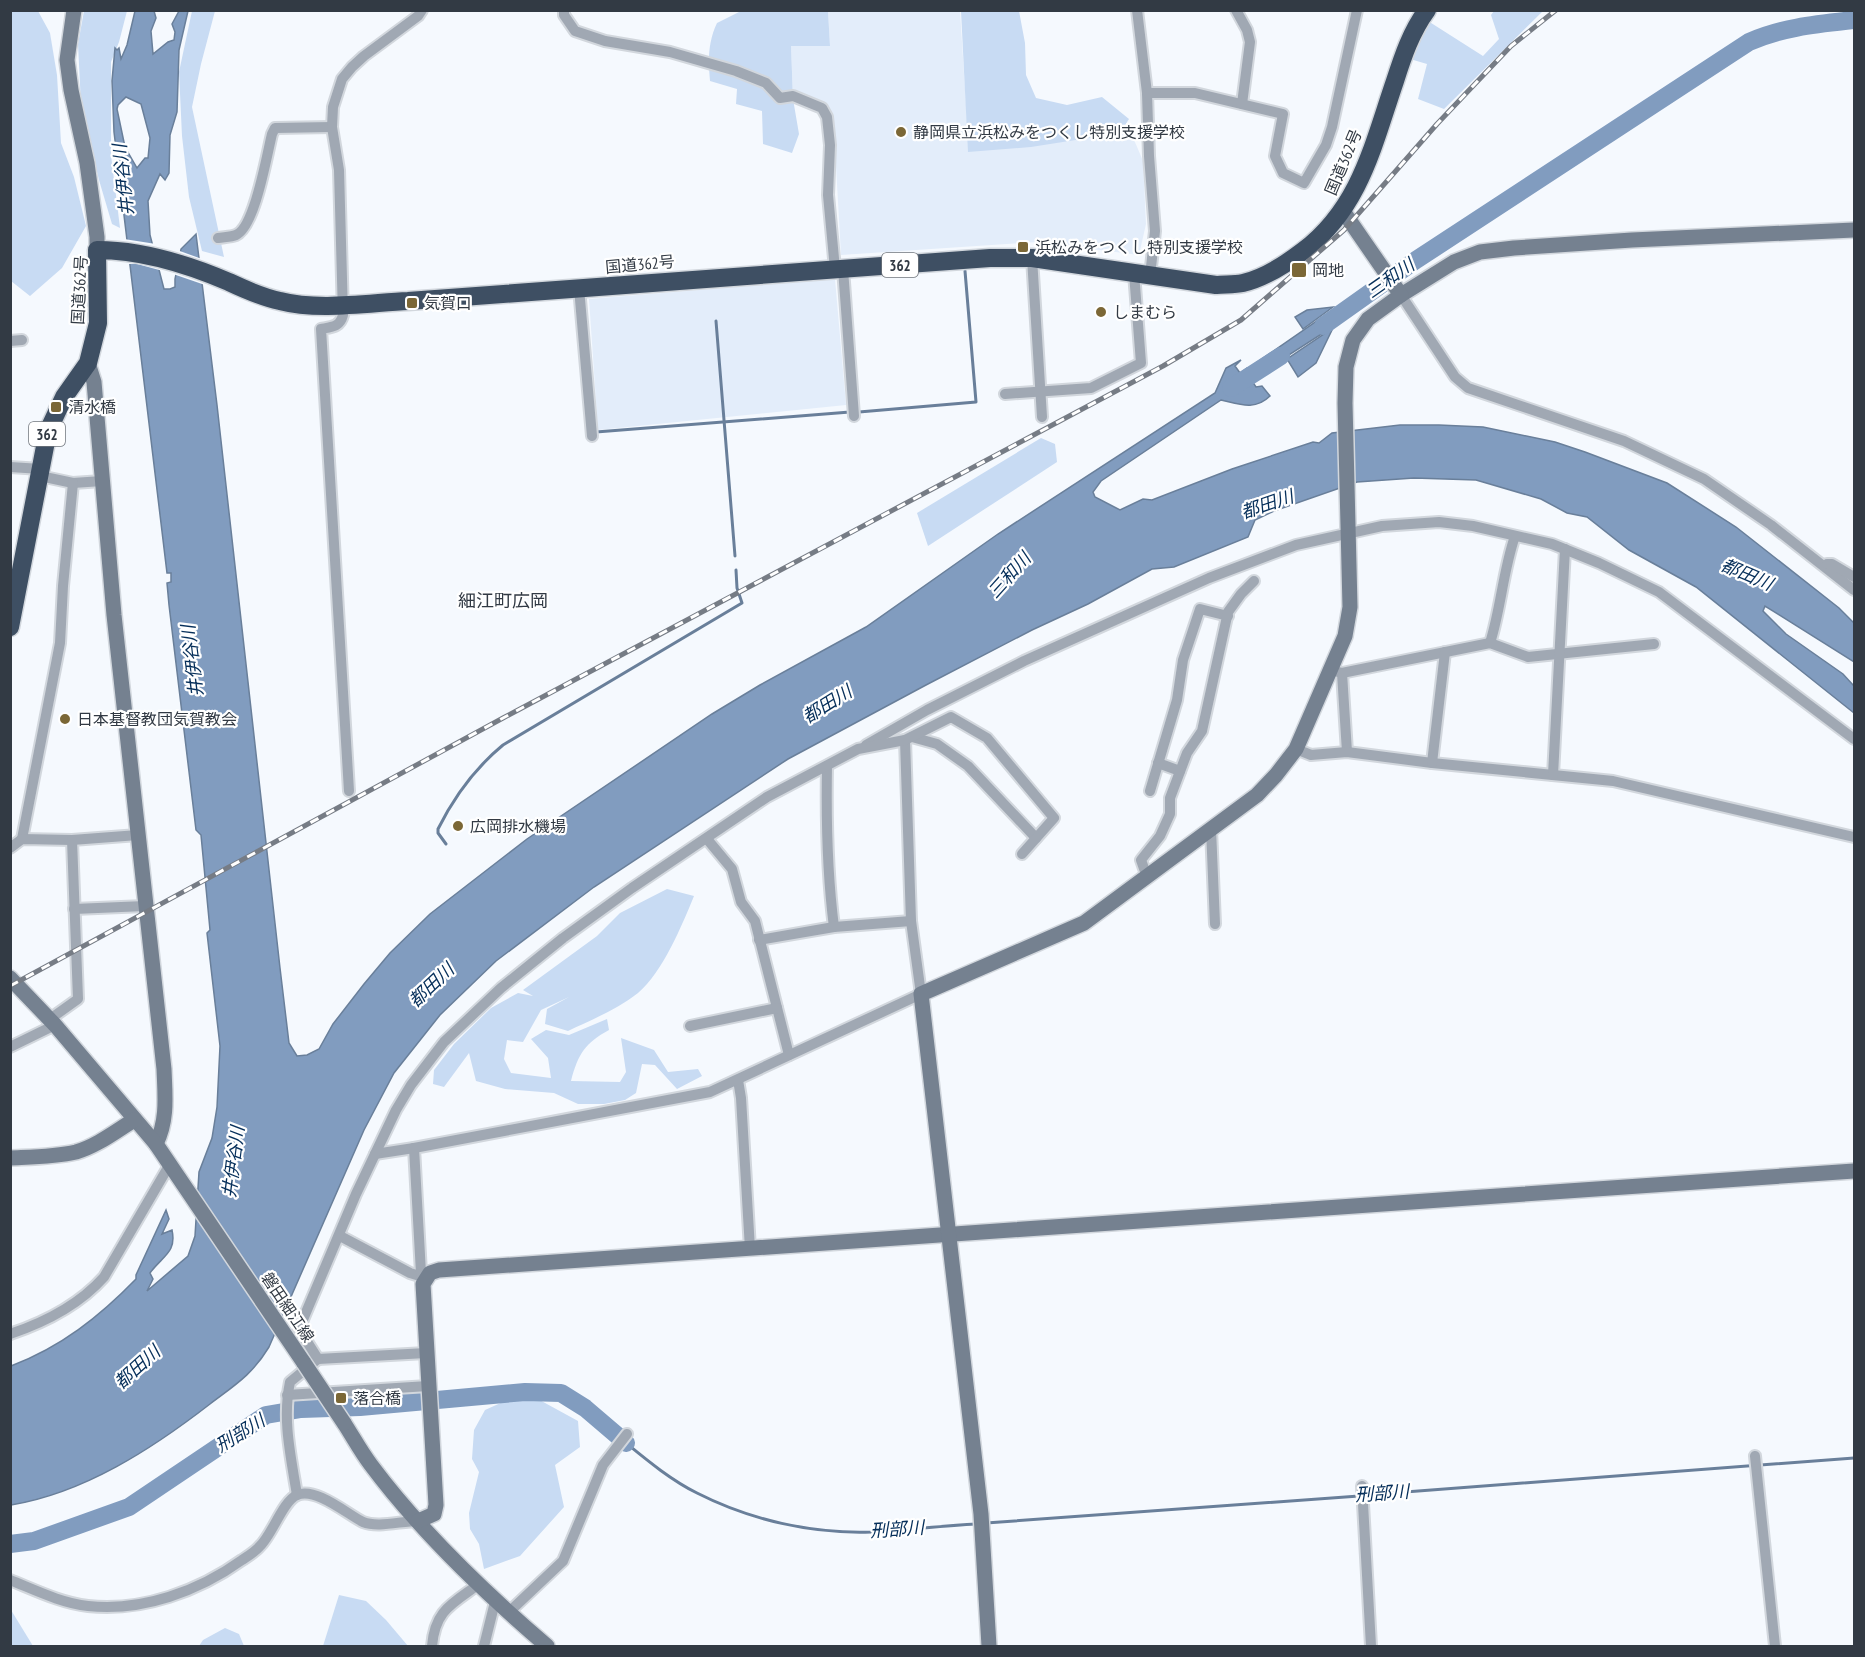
<svg xmlns="http://www.w3.org/2000/svg" width="1865" height="1657" viewBox="0 0 1865 1657" font-family="'PT Sans Narrow','Noto Sans JP',sans-serif">
<style>
.built{fill:#e3edfa}
.green{fill:#c8dbf3}
.water{fill:#819cbf;stroke:#697f9a;stroke-width:1.5;fill-rule:evenodd}
.pier{fill:#f5f9fe}
.lines{fill:none;stroke-linecap:round;stroke-linejoin:round}
.stream{stroke:#697f9a;stroke-width:3}
.river{stroke:#819cbf;stroke-width:18}
.street-casing{stroke:#d2d7dd;stroke-width:14}
.secondary-casing{stroke:#d2d7dd;stroke-width:18}
.highway-casing{stroke:#d2d7dd;stroke-width:21}
.street{stroke:#a0a8b3;stroke-width:10}
.secondary{stroke:#758190;stroke-width:15}
.highway{stroke:#3e4f63;stroke-width:18}
.rail-casing{stroke:#767c85;stroke-width:5}
.rail{stroke:#fff;stroke-width:3;stroke-dasharray:9;stroke-linecap:butt}
.secondary-bridge-casing{stroke:#d2d7dd;stroke-width:18;stroke-linecap:butt}
.secondary-bridge{stroke:#758190;stroke-width:15}
.poi-dot{fill:#7b6736;stroke:#fff;stroke-width:2}
.labels{text-anchor:middle;dominant-baseline:central;stroke-width:4.5;stroke-linejoin:round;paint-order:stroke}
.shield{fill:#fff;stroke:#70757c;stroke-width:1.5}
.shield-label{font-size:15px;font-weight:bold;fill:#323a44}
.poi-label{font-size:16px;fill:#323a44;stroke:#fff;text-anchor:start}
.street-label{font-size:16px;fill:#323a44;stroke:#fff}
.water-label{font-size:18px;font-style:italic;fill:#062f5a;stroke:#fff}
.neighbourhood-label{font-size:18px;fill:#323a44;stroke:#fff}
</style>
<rect width="100%" height="100%" fill="#f5f9fe"/>
<g class="built">
<polygon points="828,11 960,11 968,136 1129,128 1143,161 1146,224 1139,255 1037,242 841,255 833,113 793,96 791,46 830,46"/>
<polygon points="835,279 846,405 598,430 589,299"/>
</g>
<g class="green">
<polygon points="10,11 38,11 50,33 57,75 61,143 74,177 86,226 62,268 30,296 11,281"/>
<polygon points="84,11 127,11 119,42 111,62 111,155 120,228 112,224 99,180 81,105 78,44"/>
<polygon points="192,11 215,11 201,64 192,107 224,257 202,251 189,197 182,136 179,72"/>
<path d="M741 11H828L830 46H791L793 99 799 134 792 153 763 144 762 111 736 104 737 89 710 81C708 60 708 42 717 23Z"/>
<polygon points="961,11 1019,11 1025,43 1026,75 1036,98 1067,105 1102,97 1129,119 1120,133 1031,147 968,152"/>
<polygon points="1494,11 1543,11 1444,109 1418,99 1427,64 1410,59 1428,21 1483,56 1499,39 1491,15"/>
<polygon points="1041,438 1055,444 1057,462 928,546 917,513"/>
<path d="M667 889 694 896C682 925 663 972 638 993 618 1009 591 1020 568 1031L545 1024 547 1009 569 997 541 1010 523 1042 507 1040 504 1059 511 1073 551 1078 548 1058 531 1039 546 1030 569 1035 607 1019 609 1030C585 1043 578 1054 571 1081L620 1082 626 1072 621 1038 654 1050 668 1072 698 1069 702 1076 677 1089 655 1065 642 1064 636 1093 625 1100 604 1104H578L554 1093 505 1089 476 1081 469 1053 444 1087 433 1084 434 1070 454 1044 491 1008 518 993 533 996 523 990 597 936 620 913Z"/>
<polygon points="525,1392 578,1421 580,1447 555,1465 564,1507 520,1556 484,1569 479,1544 470,1529 469,1513 479,1472 472,1459 474,1430 485,1410"/>
<polygon points="339,1595 366,1601 386,1620 408,1646 323,1646"/>
<polygon points="11,1610 33,1646 11,1646"/>
<polygon points="225,1628 239,1634 244,1646 199,1646 203,1640"/>
</g>
<g class="water">
<path d="M135 11H154L156 18 151 31 153 54 168 42 174 40 175 32 172 24 179 11H188L179 50 177 112 170 135 169 173 165 180 160 174 148 201 150 235 164 289H170L175 287V279L181 249 196 234 217 405 280 968 289 1043 297 1056 307 1055 319 1049 333 1024 364 984 390 953 430 914 527 839 712 714 760 685 866 627 998 534 1215 393 1226 368 1241 360 1235 366 1240 373 1247 368 1254 378 1252 381 1256 387 1262 386 1270 396C1255 411 1239 404 1221 400L1101 481 1093 492 1095 497 1120 510 1143 499 1152 500 1232 469 1313 442 1319 443 1332 433 1400 425H1439L1483 427 1555 442 1585 452 1667 483 1736 527 1839 608 1854 623V662L1765 606 1763 611 1786 634 1843 674 1854 686V713L1696 587 1629 550 1587 517 1567 513 1541 499 1476 480 1414 478 1357 482 1274 511 1255 520 1248 537 1174 567 1152 569 1088 604 1032 630 926 685 788 759 594 887 496 961 440 1015 394 1073 364 1130 269 1347C252 1375 235 1385 210 1404 152 1449 84 1493 11 1505V1366C61 1347 99 1317 136 1279V1275L166 1210 169 1219 162 1234 172 1230C177 1253 162 1256 150 1273L153 1279 147 1291 188 1256 195 1236 199 1172 212 1138 217 1107 220 1046 207 933 210 930 201 835 196 830 169 605 167 583 171 582V573H167L114 132 112 81 115 48 117 50 119 48 121 59 127 45ZM126 97 141 104 150 138 148 158H145L137 168 125 147 117 109 118 105Z"/>
<polygon points="1354,304 1339,314 1334,326 1267,369 1263,374 1256,363 1337,307"/>
<polygon points="1333,307 1303,329 1295,317 1307,310"/>
<polygon points="1333,328 1316,363 1298,377 1287,359"/>
</g>
<g class="pier">
<polygon points="124,239 156,244 163,271 137,264 127,264"/>
<polygon points="177,250 202,259 205,285 173,274"/>
</g>
<g class="lines">
<g class="stream">
<polyline points="716,321 735,556"/>
<polyline points="859,412 976,402 965,271"/>
<polyline points="596,432 850,412"/>
<path d="M446 844 438 833V829C454 797 475 768 503 745L742 603 737 588 736 570"/>
<path d="M626 1443C648 1461 671 1480 697 1493 750 1520 812 1534 871 1532 906 1530 941 1526 976 1524"/>
<polyline points="1366,1495 1854,1458"/>
<polyline points="986,1523 1359,1496"/>
</g>
<g class="river">
<path d="M1323 326 1416 260 1749 42C1783 27 1818 24 1854 20"/>
<polyline points="1231,388 1281,356"/>
<polyline points="10,1544 34,1541 129,1507 266,1415 301,1409 360,1407 525,1392 561,1393 585,1408 626,1443"/>
</g>
<defs>
<g id="street">
<polyline points="564,10 564,15 575,31 605,41 670,52 736,71 766,83 780,98 793,96 822,108 827,117 830,145 828,195 835,269"/>
<polyline points="1137,10 1147,93 1149,156 1155,231 1150,276"/>
<polyline points="1236,10 1247,30 1250,42 1242,104"/>
<polyline points="1147,93 1195,93 1283,114 1275,156 1283,173 1304,183 1326,145 1332,127 1357,10"/>
<path d="M218 238C223 237 231 237 236 235 255 227 267 154 272 134L275 128 332 127"/>
<polyline points="1032,258 1042,417"/>
<polyline points="843,269 854,416"/>
<polyline points="579,288 592,436"/>
<polyline points="1401,295 1455,377 1468,388 1624,441 1704,479 1771,525 1854,590"/>
<polyline points="10,341 22,340"/>
<polyline points="1005,394 1091,388 1141,363 1134,273"/>
<polyline points="10,467 41,469"/>
<polyline points="40,476 73,483 102,481"/>
<polyline points="1827,564 1832,564 1854,577"/>
<path d="M1490 643C1501 608 1503 571 1515 536"/>
<polyline points="1331,670 1342,673 1490,643 1528,657 1654,644"/>
<polyline points="1342,673 1347,752"/>
<polyline points="912,737 937,744 968,766 1036,838"/>
<polyline points="866,745 927,710 1024,661 1209,578 1296,545 1382,526 1439,522 1473,526 1552,544 1599,563 1659,592 1854,739"/>
<polyline points="1296,749 1311,755 1347,752 1432,763 1613,781 1854,837"/>
<polyline points="1158,763 1180,771"/>
<polyline points="1432,763 1445,652"/>
<path d="M827 766C826 820 827 873 834 927"/>
<polyline points="1553,775 1565,549"/>
<path d="M349 791 321 329C332 327 340 327 343 315L339 170 332 127 333 107 342 79 352 67 364 56 418 16 422 10"/>
<polyline points="1150,791 1177,700 1183,660 1200,609 1228,616"/>
<polyline points="1211,829 1215,924"/>
<polyline points="22,839 60,643 63,586 73,483"/>
<polyline points="707,839 732,869 741,902 755,921 789,1055"/>
<polyline points="10,848 22,839 72,840 138,835"/>
<polyline points="1147,877 1141,860 1160,836 1170,814 1170,798 1187,753 1202,731 1228,612 1241,594 1254,581"/>
<polyline points="74,909 145,906"/>
<polyline points="759,940 834,927 911,921"/>
<polyline points="50,1019 78,999 72,840"/>
<polyline points="690,1026 777,1008"/>
<polyline points="10,1047 55,1025"/>
<polyline points="738,1080 741,1098 750,1249"/>
<polyline points="375,1154 414,1148"/>
<polyline points="340,1236 410,1273 426,1278"/>
<polyline points="426,1278 421,1273 414,1148 710,1092 921,994 911,921 905,740"/>
<path d="M10 1334C46 1322 79 1305 104 1277L170 1164"/>
<polyline points="318,1359 426,1353"/>
<polyline points="287,1395 428,1386"/>
<polyline points="1755,1456 1775,1646"/>
<polyline points="1362,1486 1371,1646"/>
<path d="M297 1495C291 1457 282 1420 290 1382L318 1359 299 1329 356 1194 396 1110 411 1085 444 1042 501 988 563 938 632 888 767 797 858 749 905 740 951 717 987 738 1054 818 1022 854"/>
<path d="M10 1580C35 1590 61 1603 88 1606 142 1612 199 1591 242 1560 248 1556 255 1552 260 1546 272 1535 283 1501 297 1495 316 1487 347 1514 363 1522 378 1528 401 1521 418 1521"/>
<polyline points="508,1613 563,1561 603,1465 627,1434"/>
<path d="M432 1646C435 1610 452 1604 479 1584"/>
<polyline points="484,1646 495,1602"/>
</g>
<g id="secondary">
<polyline points="74,10 67,60 71,90 87,163 97,237 97,250"/>
<polyline points="1343,211 1401,295 1454,262 1480,252 1514,248 1632,240 1854,230"/>
<path d="M88 363 94 382 114 615 164 1069C165 1096 168 1119 156 1144"/>
<polyline points="10,978 55,1025 156,1144 304,1363"/>
<path d="M10 1158C32 1157 55 1157 76 1152 97 1146 116 1131 134 1120"/>
<path d="M344 1423C353 1437 361 1452 371 1465 421 1532 484 1592 547 1646"/>
<polyline points="418,1521 434,1514 436,1505 423,1284 430,1273 439,1270 1854,1171"/>
<polyline points="989,1646 981,1514 921,994 1084,923 1257,795 1276,775 1296,749 1345,636 1350,607 1345,403 1346,367 1353,340 1368,319 1401,295"/>
</g>
<path id="highway" d="M10 627 48 431 64 397 88 363 98 323 97 250C143 250 187 264 229 282 246 290 262 297 280 301 318 311 368 303 408 301L990 258H1032L1216 285C1224 284 1234 285 1243 283 1264 278 1286 264 1303 251 1360 208 1373 145 1395 81 1403 56 1411 32 1427 10"/>
</defs>
<use href="#street" class="street-casing"/>
<use href="#secondary" class="secondary-casing"/>
<use href="#highway" class="highway-casing"/>
<use href="#street" class="street"/>
<use href="#secondary" class="secondary"/>
<use href="#highway" class="highway"/>
<defs>
<polyline id="rail" points="10,986 503,718 1163,366 1241,320 1344,230 1437,124 1473,86 1511,46 1556,10"/>
</defs>
<use href="#rail" class="rail-casing"/>
<use href="#rail" class="rail"/>
<defs>
<polyline id="secondary-bridge" points="304,1363 344,1423"/>
</defs>
<use href="#secondary-bridge" class="secondary-bridge-casing"/>
<use href="#secondary-bridge" class="secondary-bridge"/>
</g>
<g class="poi-dot">
<circle cx="901" cy="132" r="6"/>
<rect x="1017" y="241" width="12" height="12" rx="3"/>
<rect x="1291" y="262" width="16" height="16" rx="3"/>
<rect x="406" y="297" width="12" height="12" rx="3"/>
<circle cx="1101" cy="312" r="6"/>
<rect x="50" y="401" width="12" height="12" rx="3"/>
<circle cx="65" cy="719" r="6"/>
<circle cx="458" cy="826" r="6"/>
<rect x="335" y="1392" width="12" height="12" rx="3"/>
</g>
<g class="labels">
<g class="shield">
<rect x="882" y="253" width="36" height="24" rx="4.5"/>
<rect x="29" y="422" width="36" height="24" rx="4.5"/>
</g>
<g class="shield-label">
<text x="900" y="265">362</text>
<text x="47" y="434">362</text>
</g>
<g class="poi-label">
<text x="913" y="132">静岡県立浜松みをつくし特別支援学校</text>
<text x="1035" y="247">浜松みをつくし特別支援学校</text>
<text x="1312" y="270">岡地</text>
<text x="424" y="303">気賀口</text>
<text x="1113" y="312">しまむら</text>
<text x="68" y="407">清水橋</text>
<text x="77" y="719">日本基督教団気賀教会</text>
<text x="470" y="826">広岡排水機場</text>
<text x="353" y="1398">落合橋</text>
</g>
<g class="street-label">
<text transform="translate(1343 162) rotate(-67)">国道362号</text>
<text transform="translate(640 264) rotate(-5)">国道362号</text>
<text transform="translate(79 290) rotate(-87)">国道362号</text>
<text transform="translate(288 1307) rotate(56)">磐田細江線</text>
</g>
<g class="water-label">
<text transform="translate(123 180) rotate(-96)">井伊谷川</text>
<text transform="translate(1390 278) rotate(-35)">三和川</text>
<text transform="translate(1267 504) rotate(-19)">都田川</text>
<text transform="translate(1747 574) rotate(23)">都田川</text>
<text transform="translate(1009 575) rotate(-48)">三和川</text>
<text transform="translate(192 661) rotate(-97)">井伊谷川</text>
<text transform="translate(827 704) rotate(-32)">都田川</text>
<text transform="translate(431 985) rotate(-43)">都田川</text>
<text transform="translate(233 1162) rotate(-83)">井伊谷川</text>
<text transform="translate(137 1367) rotate(-42)">都田川</text>
<text transform="translate(240 1433) rotate(-32)">刑部川</text>
<text transform="translate(1382 1493) rotate(-4)">刑部川</text>
<text transform="translate(897 1529) rotate(-4)">刑部川</text>
</g>
<g class="neighbourhood-label">
<text x="503" y="600">細江町広岡</text>
</g>
</g>
<rect width="1865" height="1657" fill="none" stroke="#323a44" stroke-width="24"/>
</svg>
